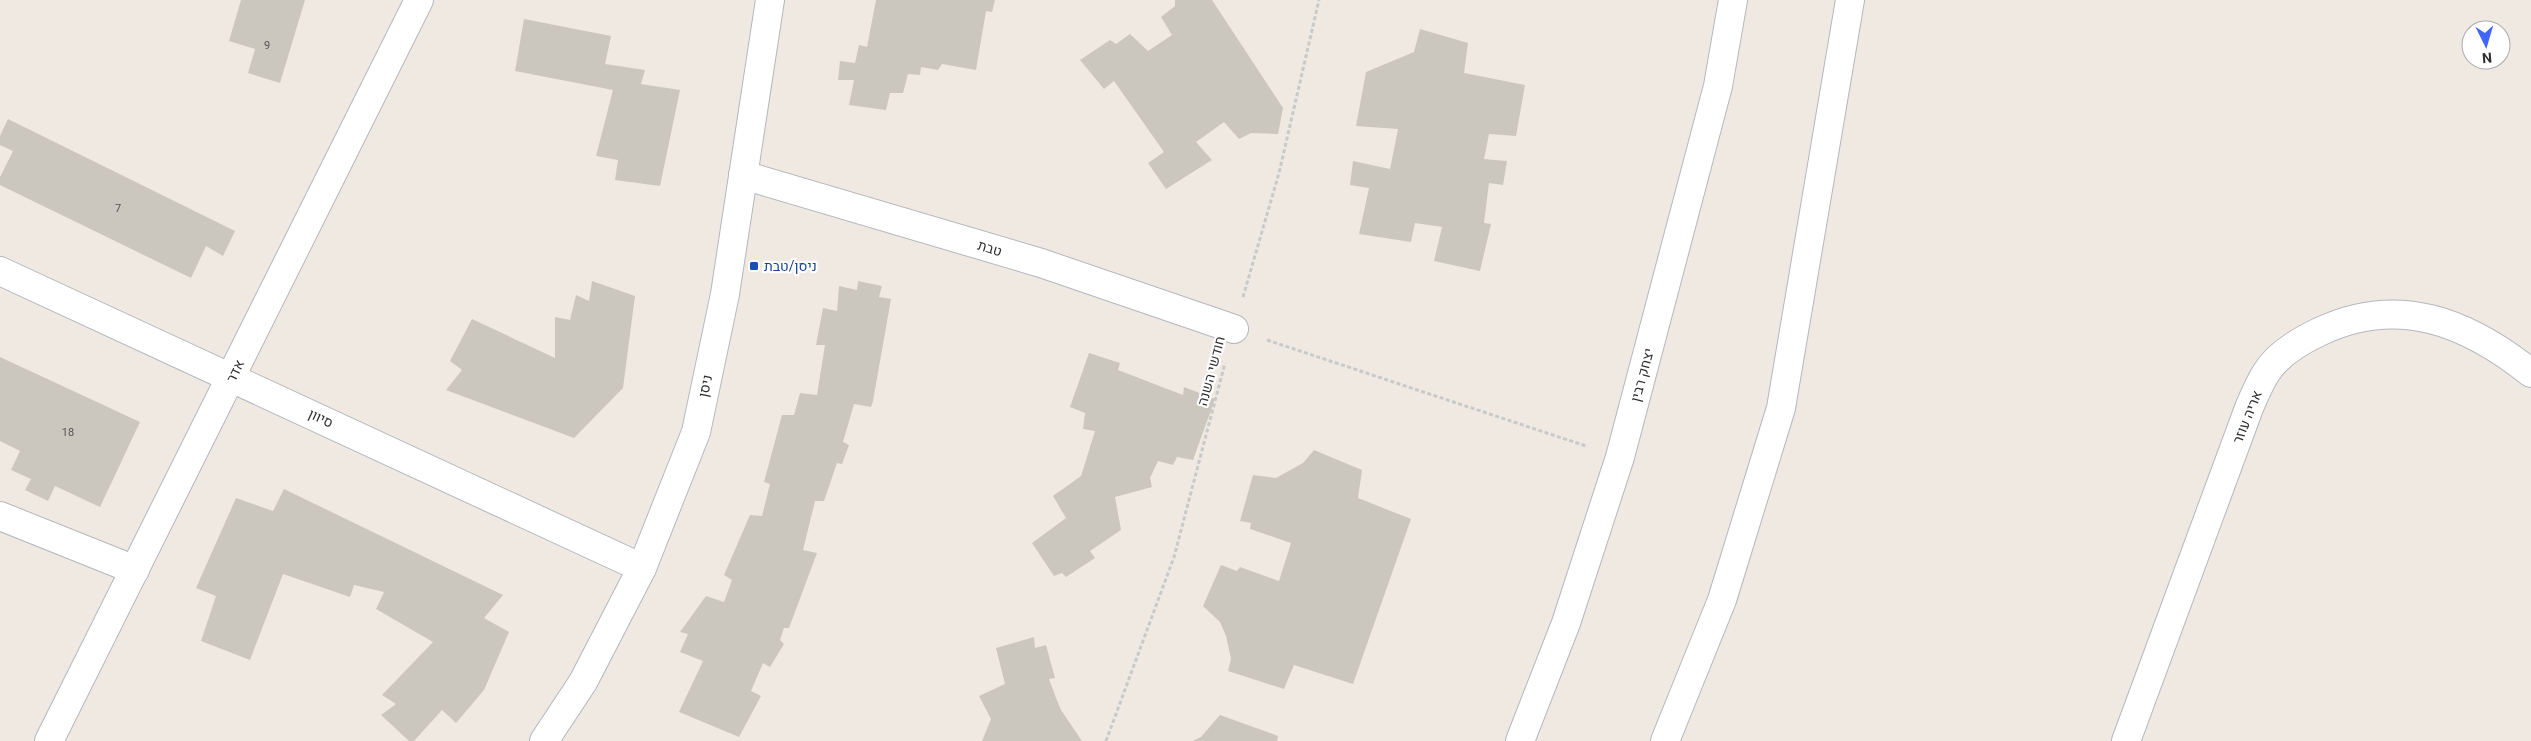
<svg xmlns="http://www.w3.org/2000/svg" width="2531" height="741" viewBox="0 0 2531 741" font-family="Roboto,Heebo,sans-serif">
<style>
.building{fill:#cbc7bf}
.lines{fill:none;stroke-linecap:round;stroke-linejoin:round}
.minor-casing{stroke:#b4b7c1;stroke-width:30}
.secondary-casing{stroke:#b4b7c1;stroke-width:30}
.path{stroke:#c9c9c9;stroke-width:3;stroke-dasharray:4 2.5;stroke-linecap:butt}
.minor{stroke:#fff;stroke-width:28}
.secondary{stroke:#fff;stroke-width:28}
.transit-dot{fill:#1a4fb4;stroke:#fff;stroke-width:2}
.labels{text-anchor:middle;dominant-baseline:central;stroke-width:4.5;stroke-linejoin:round;paint-order:stroke}
.number-label{font-size:11px;fill:#555452}
.street-label{font-size:14px;fill:#2e2e2e;stroke:#fff}
.transit-label{font-size:14px;fill:#164399;stroke:#fff;text-anchor:start}
</style>
<rect width="100%" height="100%" fill="#efe9e1"/>
<g class="building">
<polygon points="241,0 305,0 280,83 248,73 255,49 229,41"/>
<polygon points="876,0 995,0 992,12 986,11 976,70 942,64 938,70 921,67 920,75 908,74 903,93 890,93 886,110 849,105 854,80 838,80 840,61 855,63 859,45 867,47"/>
<polygon points="1175,0 1212,0 1283,108 1278,134 1251,133 1239,139 1224,122 1196,142 1212,160 1166,189 1148,163 1164,152 1114,81 1104,89 1080,60 1110,40 1116,44 1130,34 1148,51 1172,35 1161,17 1175,6"/>
<polygon points="524,19 611,36 605,64 645,70 641,84 680,90 660,186 615,180 618,160 596,156 613,90 515,71"/>
<polygon points="1420,29 1468,43 1464,73 1525,85 1516,136 1489,134 1484,159 1507,161 1503,185 1489,183 1484,223 1491,224 1480,271 1434,261 1442,227 1415,223 1411,242 1359,234 1369,188 1350,185 1353,161 1390,169 1398,129 1356,126 1366,72 1414,52"/>
<polygon points="8,119 235,231 223,256 206,246 191,278 0,185 0,177 13,151 0,145 0,136"/>
<polygon points="592,281 635,296 623,388 574,438 446,390 462,370 450,361 472,319 555,358 555,317 570,320 576,295 589,301"/>
<polygon points="858,281 882,286 879,297 891,299 873,401 871,407 854,404 843,442 849,445 842,464 837,463 824,501 815,501 803,550 817,553 789,628 784,628 780,640 784,644 770,667 763,663 751,691 761,696 739,737 679,712 703,661 680,652 688,634 680,632 706,596 724,602 732,580 724,575 750,515 762,516 770,484 764,482 782,415 794,415 800,393 817,395 825,345 816,345 823,308 837,311 839,286 857,290"/>
<polygon points="1089,353 1120,363 1118,370 1183,395 1184,387 1215,399 1193,460 1177,457 1173,465 1158,461 1150,478 1152,487 1115,497 1121,530 1090,551 1095,558 1066,577 1062,573 1054,576 1032,543 1066,518 1053,496 1081,476 1095,431 1083,429 1085,413 1070,407"/>
<polygon points="0,357 140,422 100,507 55,486 48,501 25,490 31,479 11,470 20,451 0,441"/>
<polygon points="1314,450 1362,470 1358,498 1411,519 1353,684 1294,665 1284,689 1228,671 1231,659 1226,636 1220,622 1203,606 1221,565 1237,571 1240,567 1279,581 1291,543 1250,529 1251,523 1240,521 1253,475 1276,478 1303,463"/>
<polygon points="284,489 503,595 484,618 509,632 484,690 456,723 442,710 414,741 409,741 381,715 396,704 382,695 433,642 376,609 384,592 354,585 350,597 283,574 250,660 201,641 216,596 196,588 236,498 273,511"/>
<polygon points="1034,637 1035,648 1046,645 1055,678 1049,679 1056,698 1061,710 1082,741 982,741 991,719 979,696 1005,684 996,648"/>
<polygon points="1220,715 1278,736 1277,741 1193,741 1201,737"/>
</g>
<g class="lines">
<defs>
<g id="minor">
<polyline points="743,175 1041,263 1234,329"/>
<polyline points="0,271 642,568"/>
<polyline points="0,516 135,570"/>
<polyline points="49,741 419,0"/>
<polyline points="544,741 583,682 642,568 696,432 725,294 770,0"/>
<path d="M2126 741 2249 408C2254 396 2259 384 2266 373 2277 355 2300 341 2319 332 2398 294 2467 322 2531 373"/>
</g>
<g id="secondary">
<polyline points="1520,741 1566,623 1620,457 1718,86 1733,0"/>
<polyline points="1665,741 1722,600 1781,408 1850,0"/>
</g>
</defs>
<use href="#minor" class="minor-casing"/>
<use href="#secondary" class="secondary-casing"/>
<g class="path">
<polyline points="1243,297 1279,173 1319,0"/>
<polyline points="1267,340 1586,446"/>
<polyline points="1106,741 1174,557 1225,363"/>
</g>
<use href="#minor" class="minor"/>
<use href="#secondary" class="secondary"/>
</g>
<rect class="transit-dot" x="749" y="261" width="10" height="10" rx="2.5"/>
<g class="labels">
<g class="number-label">
<text x="267" y="45">9</text>
<text x="118" y="208">7</text>
<text x="68" y="432">18</text>
</g>
<g class="street-label">
<text transform="translate(990 248) rotate(17)">טבת</text>
<text transform="translate(235 371) rotate(-64)">אדר</text>
<text transform="translate(1211 371) rotate(-75)">חודשי השנה</text>
<text transform="translate(1642 375) rotate(-75)">יצחק רבין</text>
<text transform="translate(705 386) rotate(-78)">ניסן</text>
<text transform="translate(2247 417) rotate(-68)">אריה עוזר</text>
<text transform="translate(321 418) rotate(25)">סיוון</text>
</g>
<g class="transit-label">
<text x="764" y="266">ניסן/טבת</text>
</g>
</g>
<g transform="translate(2486 45) rotate(175)"><circle r="24" fill="#ffffff" stroke="#ababab"/>
<path d="M0-4L9 19L0 12L-9 19Z" fill="#4264fb"/>
<text y="-8" font-size="14" font-weight="bold" text-anchor="middle" fill="#2e2e2e">N</text>
</g>
</svg>
